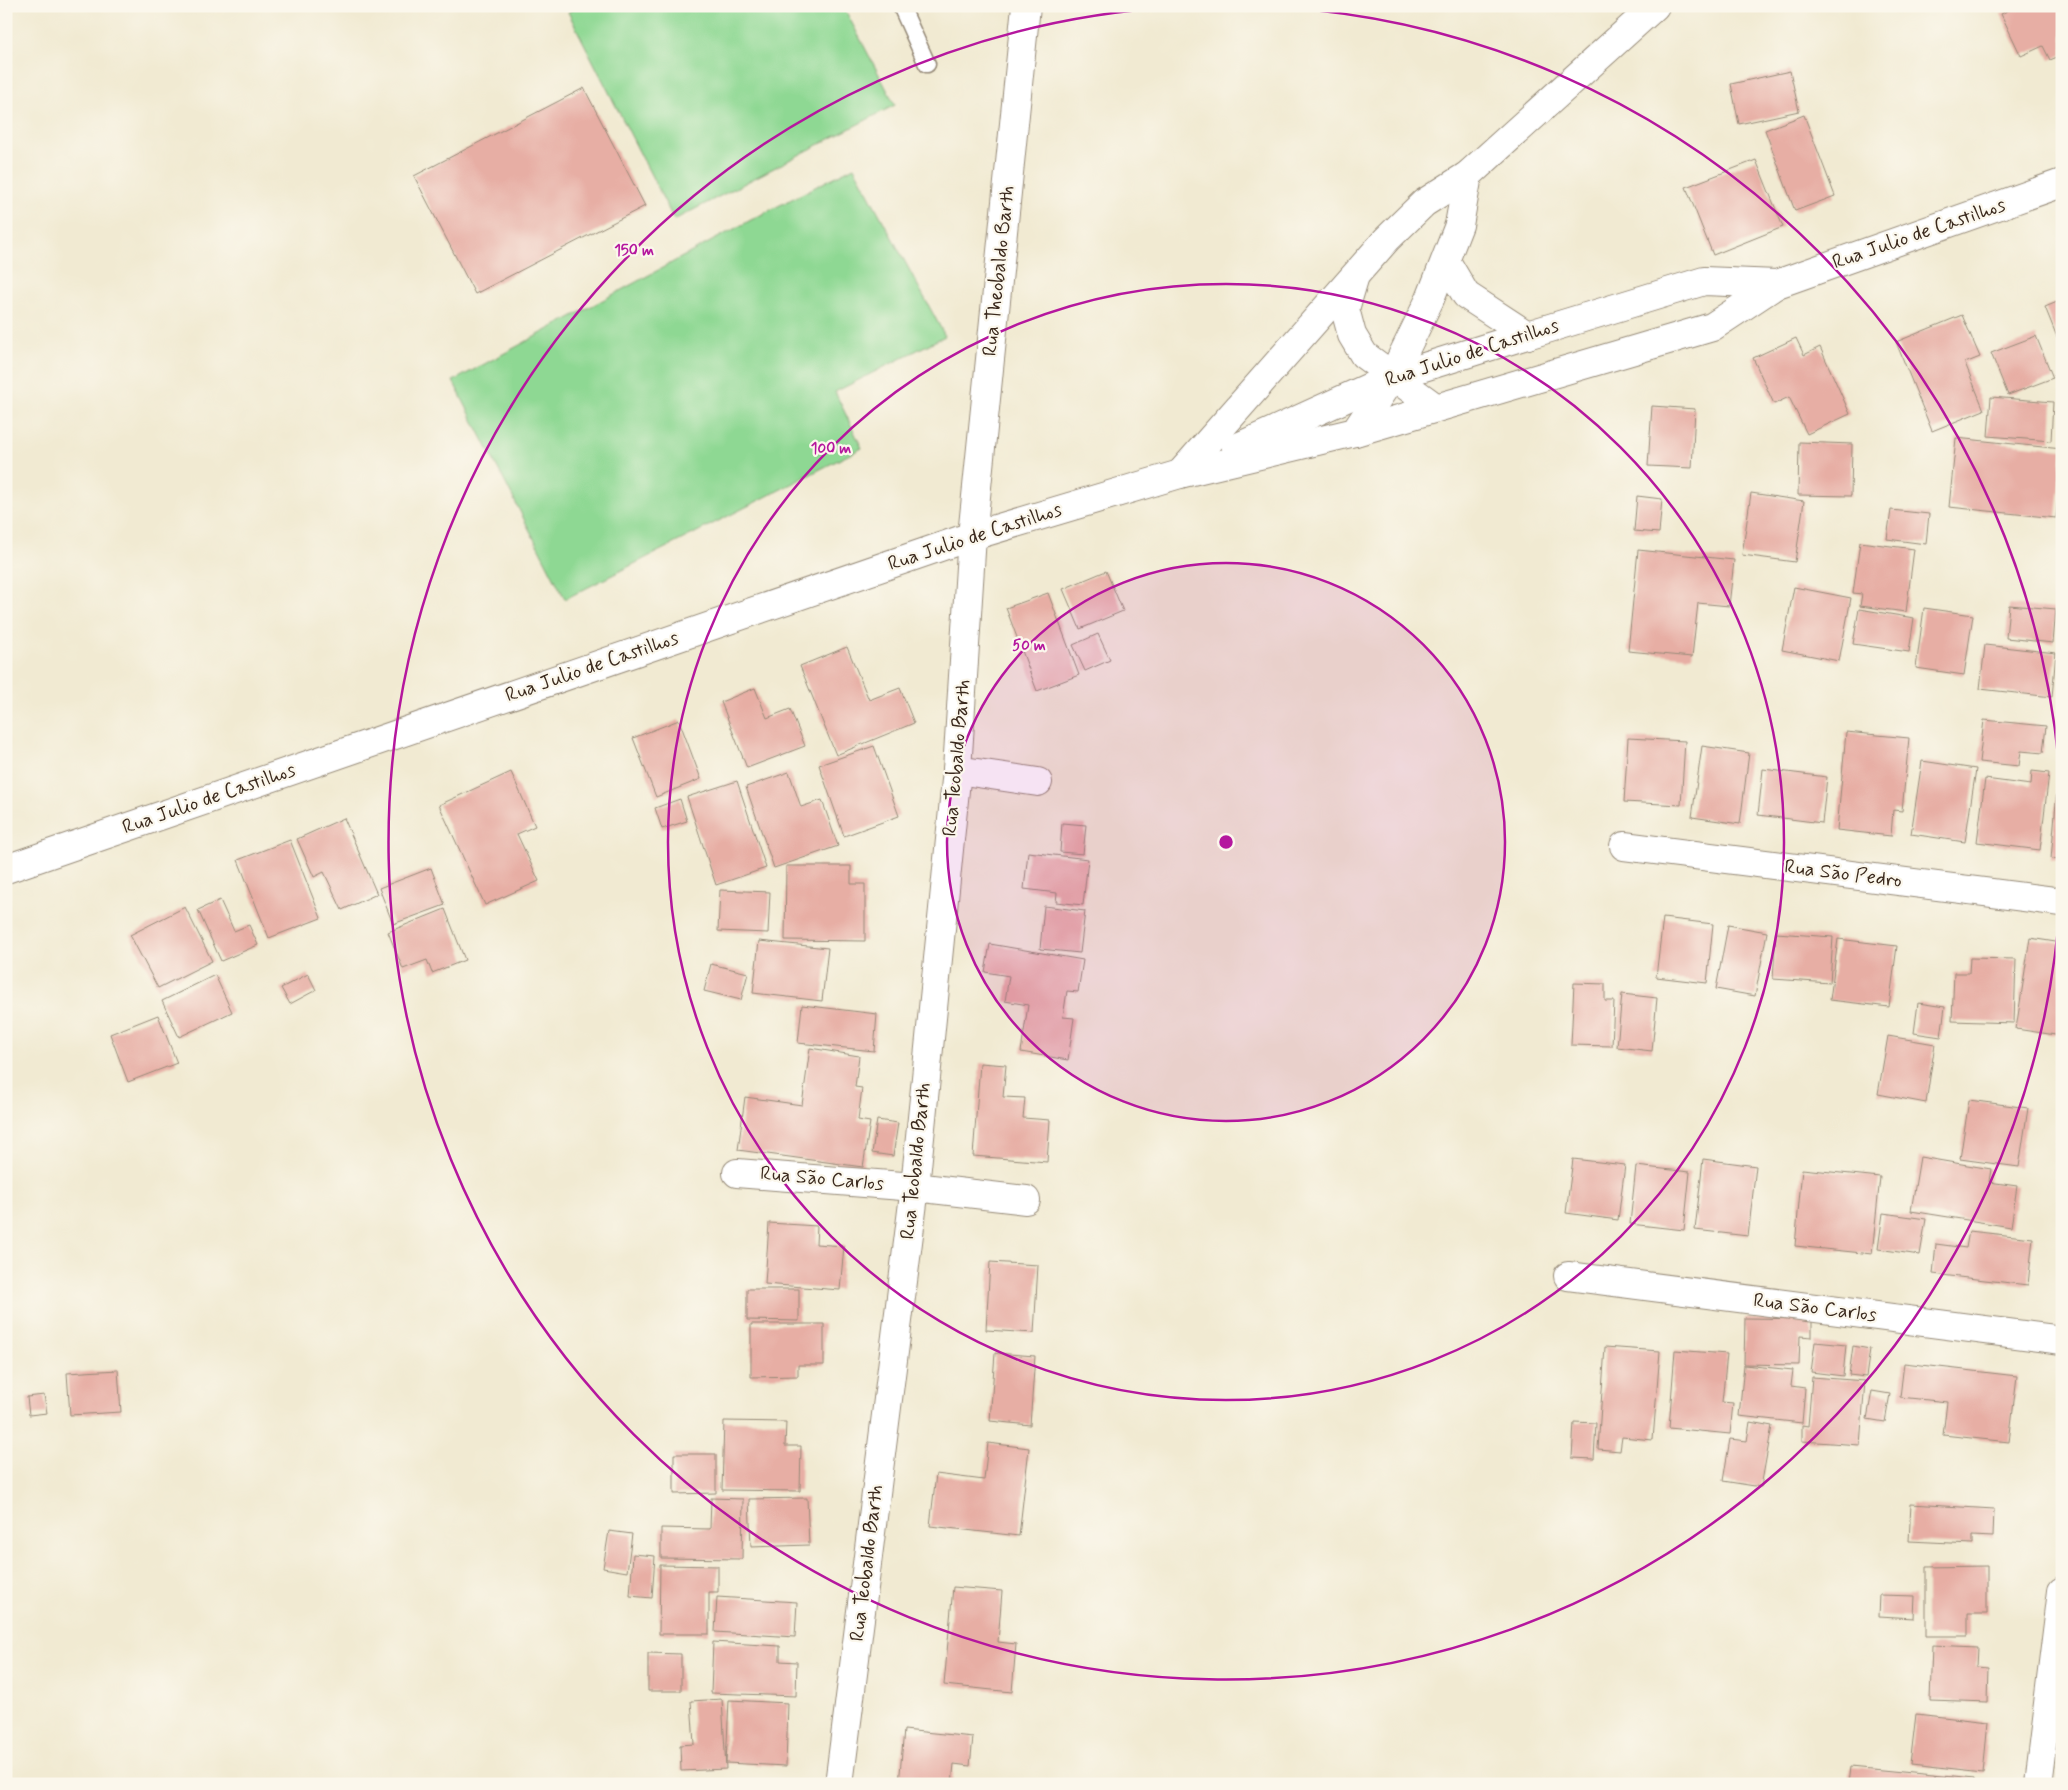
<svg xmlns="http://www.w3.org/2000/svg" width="2068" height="1790" viewBox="0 0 2068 1790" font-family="Mynerve,sans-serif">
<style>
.green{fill:#8ed893;stroke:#648158}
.building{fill:#e7aea4}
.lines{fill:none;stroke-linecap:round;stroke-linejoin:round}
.service-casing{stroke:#968a78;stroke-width:19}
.minor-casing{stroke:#968a78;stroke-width:30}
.tertiary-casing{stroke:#968a78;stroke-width:30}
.secondary-casing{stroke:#968a78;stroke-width:30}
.service{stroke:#fff;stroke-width:16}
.minor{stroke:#fff;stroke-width:28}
.tertiary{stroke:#fff;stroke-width:28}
.secondary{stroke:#fff;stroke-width:28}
.ring{fill:none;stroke:#b5179e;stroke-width:2.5}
.labels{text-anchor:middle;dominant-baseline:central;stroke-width:4.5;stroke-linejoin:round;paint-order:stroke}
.street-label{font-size:20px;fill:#3b2a1e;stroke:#fbf7ec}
.centre{fill:#b5179e;stroke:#fbf7ec;stroke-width:2.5}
.ring-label{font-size:15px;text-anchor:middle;font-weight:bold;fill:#b5179e;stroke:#fbf7ec;stroke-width:4.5;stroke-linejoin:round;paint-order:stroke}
</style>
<rect width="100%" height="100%" fill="#fbf7ec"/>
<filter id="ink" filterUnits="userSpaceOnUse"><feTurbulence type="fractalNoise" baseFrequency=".02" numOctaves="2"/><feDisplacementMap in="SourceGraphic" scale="10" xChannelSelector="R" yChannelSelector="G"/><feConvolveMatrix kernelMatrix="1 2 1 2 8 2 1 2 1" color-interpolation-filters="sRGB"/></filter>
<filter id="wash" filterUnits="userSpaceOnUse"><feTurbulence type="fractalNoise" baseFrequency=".0096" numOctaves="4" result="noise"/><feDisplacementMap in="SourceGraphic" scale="20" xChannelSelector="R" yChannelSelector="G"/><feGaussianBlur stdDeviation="1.12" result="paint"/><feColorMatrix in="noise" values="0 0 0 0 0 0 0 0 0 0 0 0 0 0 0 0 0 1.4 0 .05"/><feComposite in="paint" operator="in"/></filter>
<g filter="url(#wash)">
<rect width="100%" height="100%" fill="#f1ead2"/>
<g class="green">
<polygon points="579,6 843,6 895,105 674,220 568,12"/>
<polygon points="854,167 945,336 835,392 862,448 565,599 453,381 749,221"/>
</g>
<g id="blocks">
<g class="building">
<polygon points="2017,6 2062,6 2062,55 2050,60 2043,46 2021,56 2001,14"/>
<polygon points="1790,71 1799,111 1739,124 1731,84"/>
<polygon points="584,88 645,206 475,294 414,176"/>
<polygon points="1804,115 1835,196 1795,211 1765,130"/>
<polygon points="1756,160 1783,227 1713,255 1686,187"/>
<polygon points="2062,300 2062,335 2057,337 2045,307"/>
<polygon points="1962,315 1980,357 1965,363 1984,410 1932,431 1896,342"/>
<polygon points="2036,336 2053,378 2008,395 1991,353"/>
<polygon points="1796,338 1804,355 1820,347 1850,414 1807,434 1789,397 1774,404 1753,358"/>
<polygon points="1991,397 2053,402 2051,441 1988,436"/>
<polygon points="1652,406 1695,409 1692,468 1648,466"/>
<polygon points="1956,438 2062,449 2056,518 1949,507"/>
<polygon points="1799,442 1852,444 1851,496 1798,495"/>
<polygon points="1751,493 1804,501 1795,562 1742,555"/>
<polygon points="1637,496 1662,499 1659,533 1634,531"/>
<polygon points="1891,510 1929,514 1926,544 1887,539"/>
<polygon points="1860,542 1914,549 1906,612 1860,606 1862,594 1853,593"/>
<polygon points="1638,550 1734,560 1729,606 1698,603 1692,657 1628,651"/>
<polygon points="1106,571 1123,611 1080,629 1063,589"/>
<polygon points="1794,587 1851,598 1839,661 1782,650"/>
<polygon points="1048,593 1079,675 1037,691 1006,608"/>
<polygon points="2009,605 2056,609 2053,643 2006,638"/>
<polygon points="1924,608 1973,615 1964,675 1916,668"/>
<polygon points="1859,609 1914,618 1909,652 1853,644"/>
<polygon points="1098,634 1110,660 1085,671 1073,645"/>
<polygon points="1985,645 2056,653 2052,697 1980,689"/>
<polygon points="847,647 869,700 900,688 914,723 836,755 800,666"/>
<polygon points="755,688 767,718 790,709 805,746 747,768 721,702"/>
<polygon points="679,720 701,779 656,797 633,738"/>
<polygon points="1984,720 2046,726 2043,753 2021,751 2019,766 1979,762"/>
<polygon points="1846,732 1909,738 1902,811 1893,810 1891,836 1837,830"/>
<polygon points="1628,738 1685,741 1681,805 1624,802"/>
<polygon points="874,746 899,816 844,836 819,765"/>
<polygon points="1702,746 1749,753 1740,824 1692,817"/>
<polygon points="2060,756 2062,756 2062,860 2051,859"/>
<polygon points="1922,761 1976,769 1965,842 1911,834"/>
<polygon points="1763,769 1827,777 1822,823 1758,815"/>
<polygon points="2032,771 2049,773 2040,850 1977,842 1985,779 2031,785"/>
<polygon points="511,772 535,826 517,834 539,881 485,905 439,805"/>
<polygon points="789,772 801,807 822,800 838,846 774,868 746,787"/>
<polygon points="737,781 766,868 716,885 687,797"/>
<polygon points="680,799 687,821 662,829 655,808"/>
<polygon points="344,818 377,894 342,910 324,872 314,877 297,839"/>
<polygon points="1062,823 1086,825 1083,854 1060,852"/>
<polygon points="290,840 321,918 269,938 238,860"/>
<polygon points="1028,852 1088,859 1083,905 1056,902 1057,893 1024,889"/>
<polygon points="786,866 851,866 851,884 865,884 865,941 785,940"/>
<polygon points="431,868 445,905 393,924 379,888"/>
<polygon points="720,890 770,892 768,933 718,931"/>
<polygon points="220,900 234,931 249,925 258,945 221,961 198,910"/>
<polygon points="1044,906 1085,911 1080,953 1040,949"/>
<polygon points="185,907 212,961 158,988 130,935"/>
<polygon points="445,909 465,960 432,973 427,960 403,969 388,932"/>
<polygon points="1663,918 1713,924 1707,983 1656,977"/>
<polygon points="1728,925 1767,932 1755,996 1716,989"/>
<polygon points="1776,933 1833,937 1830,983 1773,979"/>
<polygon points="2030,938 2062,943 2062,1036 2016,1029"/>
<polygon points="1838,939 1897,946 1889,1007 1830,1000"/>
<polygon points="759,941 828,948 822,1001 753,993"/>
<polygon points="990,944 1083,960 1078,992 1067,991 1063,1017 1074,1018 1068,1060 1021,1052 1028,1005 1005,1001 1009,976 985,972"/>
<polygon points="1970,958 2016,959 2014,1023 1952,1021 1954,973 1969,973"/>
<polygon points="711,964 748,973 741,1000 704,991"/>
<polygon points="308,974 316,990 290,1004 281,988"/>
<polygon points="215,975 232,1012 179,1037 162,1001"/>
<polygon points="1574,983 1605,984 1605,1001 1614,1001 1612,1046 1571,1045"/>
<polygon points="1622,994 1657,998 1652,1051 1617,1047"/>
<polygon points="1918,1003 1945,1007 1941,1037 1914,1033"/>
<polygon points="802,1005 877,1014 874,1051 798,1043"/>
<polygon points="158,1015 177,1063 128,1082 110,1034"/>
<polygon points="1888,1036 1935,1044 1926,1103 1878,1094"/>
<polygon points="810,1048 859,1056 855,1087 862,1088 858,1120 870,1122 863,1167 738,1150 745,1097 802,1105"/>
<polygon points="980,1063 1006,1065 1003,1097 1025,1098 1023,1118 1050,1120 1047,1162 973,1156"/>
<polygon points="1969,1100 2028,1108 2019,1167 1960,1159"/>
<polygon points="877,1120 898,1123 893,1156 872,1153"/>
<polygon points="1920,1157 1991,1169 1989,1182 2017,1186 2011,1227 1911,1211"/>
<polygon points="1573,1159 1625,1165 1618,1220 1566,1213"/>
<polygon points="1703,1159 1756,1166 1748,1236 1695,1230"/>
<polygon points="1636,1166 1690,1172 1684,1230 1630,1224"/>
<polygon points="1802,1169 1880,1177 1872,1254 1795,1246"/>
<polygon points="1883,1213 1926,1219 1920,1255 1878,1249"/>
<polygon points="769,1223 817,1226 816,1244 844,1246 840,1290 765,1284"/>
<polygon points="1969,1231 2033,1238 2028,1285 1933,1274 1936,1244 1966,1248"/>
<polygon points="990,1262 1038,1265 1034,1333 986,1330"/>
<polygon points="747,1289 799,1289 799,1321 747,1320"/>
<polygon points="1745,1318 1812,1319 1812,1337 1800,1336 1799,1365 1744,1364"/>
<polygon points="751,1324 824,1324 824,1365 798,1365 798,1376 751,1377"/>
<polygon points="1815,1342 1846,1345 1843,1376 1811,1372"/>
<polygon points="1853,1346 1870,1349 1866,1377 1849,1375"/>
<polygon points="1605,1347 1660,1351 1653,1440 1622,1437 1620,1451 1598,1449"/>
<polygon points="1675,1350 1727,1354 1722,1402 1733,1403 1730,1434 1669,1428"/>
<polygon points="995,1353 1035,1356 1030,1425 990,1421"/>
<polygon points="1904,1363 2017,1376 2009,1442 1943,1435 1947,1402 1900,1397"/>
<polygon points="1744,1365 1793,1370 1791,1386 1805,1388 1802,1423 1739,1416"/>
<polygon points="118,1370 121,1412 70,1415 67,1373"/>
<polygon points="1812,1377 1865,1381 1860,1445 1802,1441 1802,1425 1808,1426"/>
<polygon points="6,1390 11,1391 7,1405 6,1405"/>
<polygon points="1872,1391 1890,1394 1885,1422 1867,1419"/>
<polygon points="44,1395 47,1413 29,1415 27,1397"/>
<polygon points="724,1421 786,1422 785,1446 801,1446 800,1491 722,1490"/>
<polygon points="1574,1422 1596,1423 1594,1459 1572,1458"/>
<polygon points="1750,1422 1772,1426 1761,1487 1723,1481 1730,1439 1747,1441"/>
<polygon points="988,1443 1029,1448 1019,1536 930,1526 936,1474 984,1480"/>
<polygon points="674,1454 716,1454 716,1493 674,1494"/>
<polygon points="711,1498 743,1499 742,1559 661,1558 661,1528 710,1529"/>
<polygon points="807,1498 809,1545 751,1547 749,1499"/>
<polygon points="1911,1504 1994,1509 1993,1537 1972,1536 1972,1544 1909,1541"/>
<polygon points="609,1531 632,1534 627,1572 603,1568"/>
<polygon points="633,1554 655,1556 652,1598 630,1596"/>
<polygon points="660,1565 718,1566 718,1592 709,1592 709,1634 659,1634"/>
<polygon points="1987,1566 1987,1613 1968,1613 1968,1636 1926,1636 1926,1567"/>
<polygon points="953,1587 1002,1591 998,1642 1016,1644 1012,1692 944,1685"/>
<polygon points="1880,1595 1915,1596 1914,1618 1879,1616"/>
<polygon points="717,1597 797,1602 795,1637 715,1632"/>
<polygon points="713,1642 780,1646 780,1661 797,1662 796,1696 711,1693"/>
<polygon points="1932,1645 1977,1647 1976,1666 1989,1667 1988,1702 1930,1700"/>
<polygon points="648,1653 681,1654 681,1691 648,1691"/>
<polygon points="722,1699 726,1769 681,1771 680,1745 694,1744 691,1701"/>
<polygon points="729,1700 788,1703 786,1766 726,1763"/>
<polygon points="1916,1714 1988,1722 1983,1773 1910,1765"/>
<polygon points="904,1730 973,1737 970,1766 954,1764 952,1784 899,1784"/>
<polygon points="1851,1767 1974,1779 1974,1784 1849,1784"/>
</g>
</g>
</g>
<g filter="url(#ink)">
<use href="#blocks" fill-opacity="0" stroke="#968a78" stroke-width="1"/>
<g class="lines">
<defs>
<polyline id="service" points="901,6 927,64"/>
<g id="minor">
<polyline points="957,770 1038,782"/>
<polyline points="1624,846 2062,902"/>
<polyline points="737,1173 915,1187 1026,1200"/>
<polyline points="1568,1276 2062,1340"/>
<polyline points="839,1784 915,1187 957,770 972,536 1026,6"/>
<polyline points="2038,1784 2062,1591"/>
</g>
<g id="tertiary">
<polyline points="1527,335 1704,281 1777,284"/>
<polyline points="1355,432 1712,327 1777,284 2062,183"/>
</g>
<g id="secondary">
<polyline points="1446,261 1466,295 1527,335"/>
<polyline points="1354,279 1345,309 1352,335 1364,355 1435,407"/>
<polyline points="1236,448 1392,377 1527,335"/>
<polyline points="1180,474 1387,239 1424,203 1468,175 1655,6"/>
<polyline points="6,869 972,536 1180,474 1355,432 1392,377 1430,299 1459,225 1468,175"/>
</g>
</defs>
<use href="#service" class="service-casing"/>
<use href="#minor" class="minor-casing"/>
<use href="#tertiary" class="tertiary-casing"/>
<use href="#secondary" class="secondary-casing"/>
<use href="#service" class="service"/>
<use href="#minor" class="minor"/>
<use href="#tertiary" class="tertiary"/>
<use href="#secondary" class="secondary"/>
</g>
</g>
<circle cx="1226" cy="842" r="279" fill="#b5179e" fill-opacity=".12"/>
<g class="ring">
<circle cx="1226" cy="842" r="279"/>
<circle cx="1226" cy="842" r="558"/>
<path d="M2061 893A837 837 0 1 1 1175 7M1277 7A837 837 0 0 1 2061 791"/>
</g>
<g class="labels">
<g class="street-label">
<text transform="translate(1919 234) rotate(-19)">Rua Julio de Castilhos</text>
<text transform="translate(999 271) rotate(-84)">Rua Theobaldo Barth</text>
<text transform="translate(1472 353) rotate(-18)">Rua Julio de Castilhos</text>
<text transform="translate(975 537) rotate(-18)">Rua Julio de Castilhos</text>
<text transform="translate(592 667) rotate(-19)">Rua Julio de Castilhos</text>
<text transform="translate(957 758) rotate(-85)">Rua Teobaldo Barth</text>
<text transform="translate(209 799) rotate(-19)">Rua Julio de Castilhos</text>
<text transform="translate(1843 874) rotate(7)">Rua São Pedro</text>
<text transform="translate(916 1161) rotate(-84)">Rua Teobaldo Barth</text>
<text transform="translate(822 1179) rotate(5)">Rua São Carlos</text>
<text transform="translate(1815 1308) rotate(7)">Rua São Carlos</text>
<text transform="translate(867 1563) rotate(-83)">Rua Teobaldo Barth</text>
</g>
</g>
<circle cx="1226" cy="842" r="8" class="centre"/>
<g class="ring-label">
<text x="634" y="255">150 m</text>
<text x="831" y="453">100 m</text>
<text x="1029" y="650">50 m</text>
</g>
<rect width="2068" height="1790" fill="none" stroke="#fbf7ec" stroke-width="25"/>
</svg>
